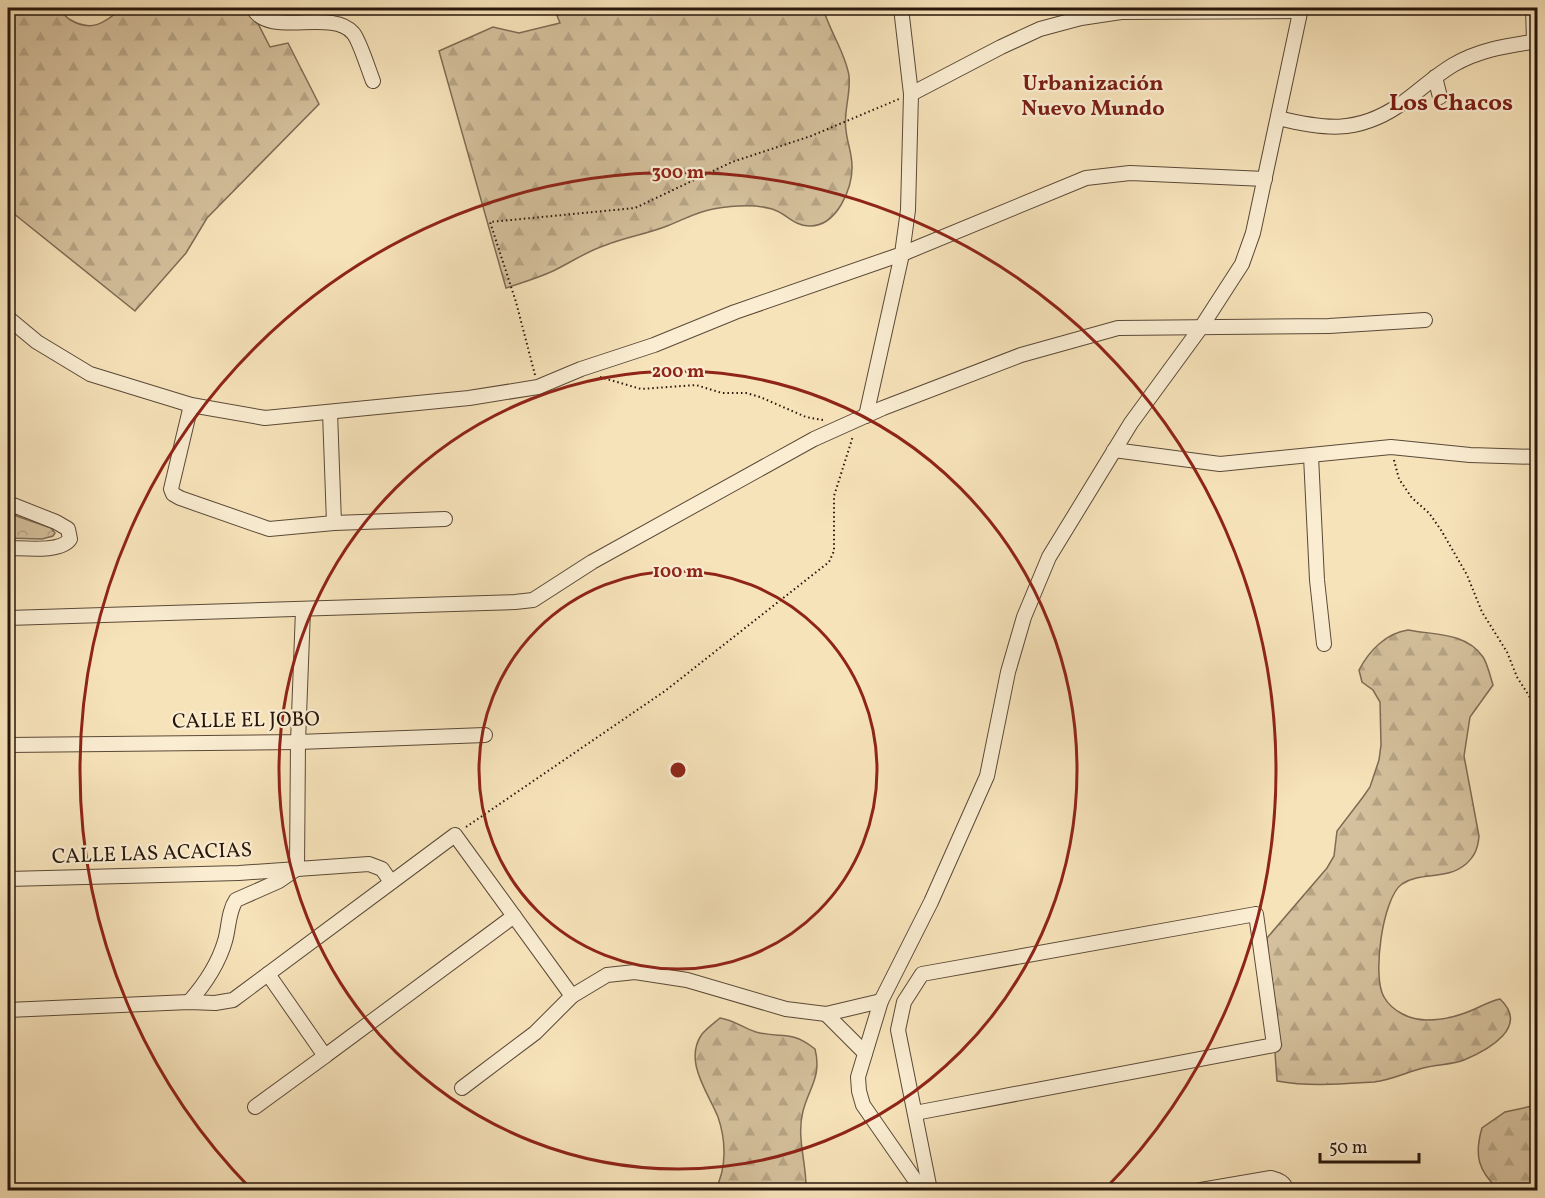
<svg xmlns="http://www.w3.org/2000/svg" width="1545" height="1198" viewBox="0 0 1545 1198" font-family="Vollkorn,serif">
<style>
.forest{fill:url(#forest-firs);stroke:#7e6b54;stroke-width:1.5}
.park{fill:url(#park-crowns);stroke:#7e6b54;stroke-width:1.5}
.lines{fill:none;stroke-linecap:round;stroke-linejoin:round}
.minor-casing{stroke:#5b4937;stroke-width:16}
.path{stroke:#27160b;stroke-width:2;stroke-dasharray:1.5 3;stroke-linecap:butt}
.minor{stroke:#faedd2;stroke-width:14}
.ring{fill:none;stroke:#8f2418;stroke-width:3}
.labels{text-anchor:middle;dominant-baseline:central;stroke-width:4.5;stroke-linejoin:round;paint-order:stroke}
.street-label{font-size:21px;fill:#27160b;stroke:#faedd2}
.neighbourhood-label{font-size:22px;font-weight:bold;fill:#7a1f14;stroke:#faedd2}
.quarter-label{font-size:24px;font-weight:bold;fill:#7a1f14;stroke:#faedd2}
.centre{fill:#8f2418;stroke:#faedd2;stroke-width:3}
.ring-label{font-size:18px;text-anchor:middle;font-weight:bold;fill:#8f2418;stroke:#faedd2;stroke-width:4.5;stroke-linejoin:round;paint-order:stroke}
</style>
<defs>
<pattern id="forest-firs" width="22" height="20" patternUnits="userSpaceOnUse" patternTransform="scale(1.5)"><rect width="22" height="20" fill="#d4c09c"/><path d="M5 1l3.5 6h-7zM16 11l3.5 6h-7z" fill="#b6a485"/></pattern>
<pattern id="park-crowns" width="20" height="18" patternUnits="userSpaceOnUse" patternTransform="scale(1.5)"><rect width="20" height="18" fill="#d4c09c"/><path d="M2 6a3 3 0 1 1 6 0M12 15a3 3 0 1 1 6 0" fill="none" stroke="#b6a485"/></pattern>
</defs>
<rect width="100%" height="100%" fill="#f7e3ba"/>
<filter id="stains"><feTurbulence type="fractalNoise" baseFrequency=".00333" numOctaves="4"/><feColorMatrix values="0 0 0 0 .2 0 0 0 0 .09 0 0 0 0 .02 0 0 0 .5 -.17"/></filter>
<radialGradient id="worn" r=".72"><stop offset=".6" stop-color="#630" stop-opacity="0"/><stop offset="1" stop-color="#630" stop-opacity=".3"/></radialGradient>
<g class="forest">
<path d="M8 8C17 8 47 5 54 8 59 9 65 16 69 19 91 33 105 23 122 8H250L270 47 288 43 319 104 207 218 186 253 135 311 8 209Z"/>
<path d="M554 8H823C829 30 846 54 849 76 851 94 843 113 846 130 847 142 852 153 852 166 853 189 836 227 809 226 794 226 786 213 772 209 755 204 731 206 713 209 696 212 683 220 667 226 647 234 626 237 606 245 587 251 570 263 553 271 538 278 521 283 506 288L439 51 493 27 519 33 560 23Z"/>
<path d="M1408 630C1433 635 1466 632 1483 657 1488 665 1490 676 1493 685L1470 717 1464 756 1479 836C1478 848 1475 856 1466 864 1446 881 1422 871 1402 884 1382 898 1372 978 1384 997 1392 1011 1410 1020 1426 1020 1438 1020 1451 1018 1462 1014 1476 1010 1486 1002 1500 999 1530 1027 1488 1050 1464 1060 1452 1065 1437 1064 1423 1068 1407 1072 1392 1080 1374 1082 1342 1084 1309 1087 1277 1081L1267 938 1327 868 1334 856 1337 831 1363 797 1370 787 1379 760 1381 745 1380 702 1373 690 1362 682 1359 670C1369 651 1386 633 1408 630Z"/>
<path d="M720 1018C734 1020 743 1028 756 1032 782 1039 790 1029 815 1049 822 1076 809 1088 803 1111 796 1138 807 1164 806 1190H715C727 1169 726 1140 718 1117 708 1092 683 1061 702 1034 707 1028 714 1023 720 1018Z"/>
<path d="M1537 1105V1190H1499C1478 1171 1474 1155 1482 1128L1505 1112Z"/>
</g>
<polygon class="park" points="8,513 51,528 55,533 53,536 42,539 8,538"/>
<g class="lines">
<defs>
<g id="minor">
<path d="M253 8C268 38 332 8 353 33 359 39 369 71 373 81"/>
<polyline points="1533,8 1534,42"/>
<polyline points="1435,77 1440,97"/>
<polyline points="911,94 1001,47 1040,29 1081,18 1121,12 1300,11"/>
<path d="M1278 118C1323 129 1356 134 1398 106 1417 93 1433 77 1453 65 1481 49 1507 46 1538 41"/>
<polyline points="8,318 37,342 90,374 191,405 265,418 469,398 538,387 581,369 654,345 735,312 902,254 1086,178 1130,173 1265,179"/>
<polyline points="191,405 171,489 173,494 180,498 269,529 334,523 445,519"/>
<polyline points="330,412 334,523"/>
<polyline points="866,416 902,254 908,210 911,94 901,8"/>
<polyline points="1114,450 1220,464 1391,447 1470,455 1538,457"/>
<polyline points="1311,456 1317,580 1324,644"/>
<path d="M8 503 56 522 68 529 70 539C61 553 24 548 8 548"/>
<polyline points="8,618 515,602 533,600 592,562 814,439 883,408 1021,355 1118,328 1329,326 1425,320"/>
<polyline points="8,745 298,742 485,735"/>
<polyline points="297,869 298,742 303,610"/>
<polyline points="8,879 239,873 369,864 382,869 391,882"/>
<polyline points="268,974 325,1056 514,916"/>
<polyline points="572,996 607,975 635,972 687,980 786,1009 826,1014 881,1001"/>
<path d="M189 1002C205 984 218 965 225 941 229 928 228 912 236 900L279 881 295 870"/>
<polyline points="8,1010 189,1002 215,1003 233,1000 455,835 572,996 535,1033 462,1088"/>
<polyline points="826,1014 865,1053"/>
<polyline points="255,1107 325,1056"/>
<polyline points="915,1113 1274,1045 1256,914 922,974 904,1002 898,1030 930,1190"/>
<polyline points="922,1190 863,1105 859,1091 858,1077 881,1001 931,902 987,776 1008,672 1024,617 1049,557 1131,423 1202,326 1242,264 1253,233 1301,8"/>
<path d="M1201 1190 1271 1178C1278 1180 1285 1182 1286 1190"/>
</g>
</defs>
<use href="#minor" class="minor-casing"/>
<g class="path">
<polyline points="535,375 516,302 490,222 635,208 732,162 811,136 899,99"/>
<polyline points="600,377 641,389 696,385 722,393 746,393 760,397 806,417 823,420"/>
<polyline points="1394,460 1399,479 1412,498 1429,513 1441,530 1467,575 1482,612 1507,652 1517,677 1538,710"/>
<polyline points="466,827 665,691 829,562 834,551 834,496 853,436"/>
</g>
<use href="#minor" class="minor"/>
</g>
<g class="ring">
<circle cx="678" cy="770" r="199"/>
<circle cx="678" cy="770" r="399"/>
<path d="M251 1189A598 598 0 1 1 1105 1189"/>
</g>
<g class="labels">
<g class="street-label">
<text transform="translate(246 721) rotate(-1)">CALLE EL JOBO</text>
<text transform="translate(152 854) rotate(-2)">CALLE LAS ACACIAS</text>
</g>
<g class="neighbourhood-label">
<text x="1093" y="84">Urbanización<tspan x="1093" dy="25">Nuevo Mundo</tspan></text>
</g>
<g class="quarter-label">
<text x="1451" y="104">Los Chacos</text>
</g>
</g>
<circle cx="678" cy="770" r="9" class="centre"/>
<g class="ring-label">
<text x="678" y="178">300 m</text>
<text x="678" y="377">200 m</text>
<text x="678" y="577">100 m</text>
</g>
<rect width="1545" height="1198" fill="none" stroke="#f7e3ba" stroke-width="30"/>
<rect x="9" y="9" width="1527" height="1180" fill="none" stroke="#27160b" stroke-width="3"/>
<rect x="15" y="15" width="1515" height="1168" fill="none" stroke="#27160b" stroke-width="1.5"/>
<path d="M1320 1153v9h99v-9" fill="none" stroke="#27160b" stroke-width="3"/>
<text x="1329" y="1153" font-size="18" fill="#27160b" stroke="#faedd2" stroke-width="4.5" paint-order="stroke">50 m</text>
<rect width="100%" height="100%" filter="url(#stains)"/>
<rect width="100%" height="100%" fill="url(#worn)"/>
</svg>
